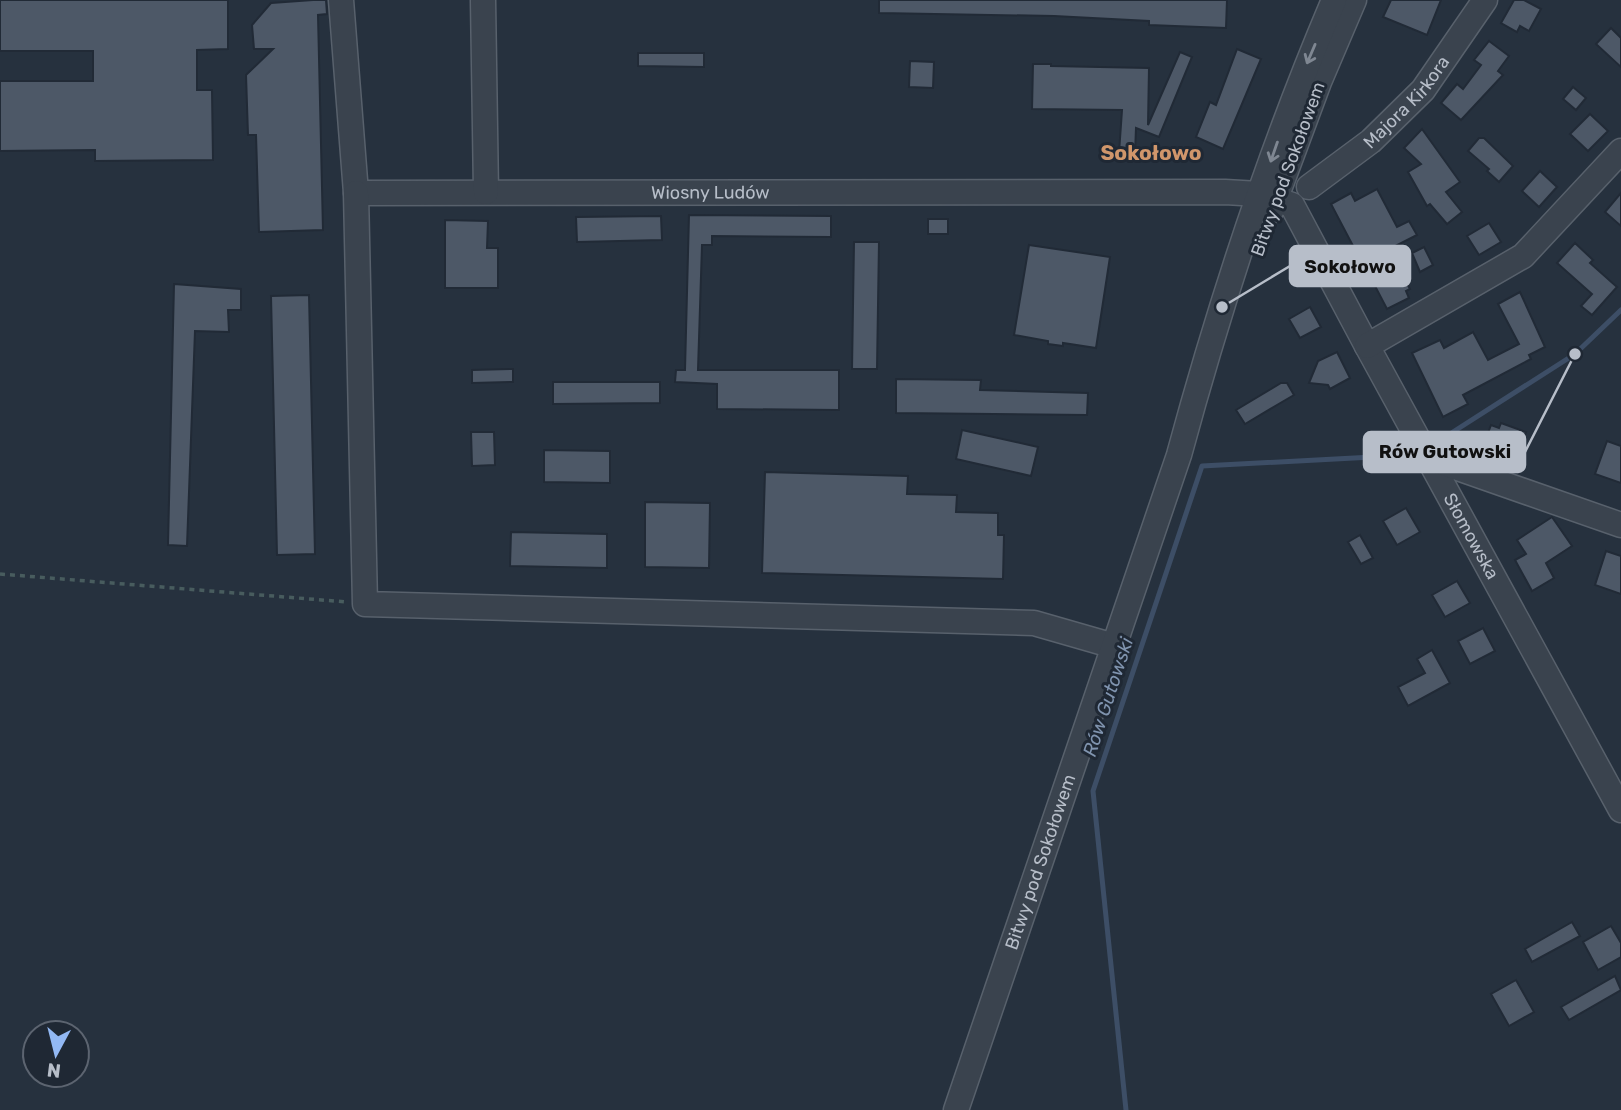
<svg xmlns="http://www.w3.org/2000/svg" width="1621" height="1110" viewBox="0 0 1621 1110" font-family="Rubik,sans-serif">
<style>
.lines{fill:none;stroke-linecap:round;stroke-linejoin:round}
.stream{stroke:#3d4e66;stroke-width:5}
.building{fill:#4d5867;stroke:#212a36;stroke-width:2}
.minor-casing{stroke:#58616c;stroke-width:27}
.path{stroke:#485c5e;stroke-width:3.5;stroke-dasharray:5 5;stroke-linecap:butt}
.minor{stroke:#3a434e;stroke-width:24}
.oneway{stroke:#7f8792}
.labels{text-anchor:middle;dominant-baseline:central;stroke-width:6;stroke-linejoin:round;paint-order:stroke}
.street-label{font-size:18px;fill:#b7bec9;stroke:#1f2834}
.water-label{font-size:19px;font-style:italic;fill:#8094af;stroke:#1f2834}
.quarter-label{font-size:21px;font-weight:bold;fill:#d0966b;stroke:#1f2834}
.leader{fill:none;stroke:#b7bec9;stroke-width:2.5}
.callout-dot{fill:#b7bec9;stroke:#1f2834;stroke-width:2.5}
.callout{fill:#b7bec9;stroke:#b7bec9;stroke-width:2.5}
.callout-label{font-size:19px;text-anchor:middle;font-weight:bold;fill:#111}
</style>
<rect width="100%" height="100%" fill="#26313e"/>
<g class="lines">
<g class="stream">
<polyline points="1442,439 1575,354 1621,310"/>
<polyline points="1126,1110 1093,791 1202,466 1410,455"/>
</g>
</g>
<g class="building">
<polygon points="0,0 228,0 228,49 197,50 197,90 212,90 213,160 95,161 95,150 0,151 0,81 93,81 93,51 0,51"/>
<polygon points="313,0 326,0 327,14 318,15 323,230 259,232 256,135 248,135 246,75 273,49 254,49 252,25 271,3"/>
<polygon points="879,0 1227,0 1226,28 1149,25 1149,21 1054,16 879,13"/>
<polygon points="1391,0 1441,0 1427,35 1383,17"/>
<polygon points="1514,0 1524,0 1541,9 1529,31 1520,26 1517,32 1501,23"/>
<polygon points="1611,28 1621,38 1621,67 1596,44"/>
<polygon points="1489,41 1509,56 1498,71 1503,75 1461,120 1441,103 1457,84 1463,89 1481,65 1474,60"/>
<polygon points="1237,49 1261,59 1223,149 1196,137 1210,102 1216,105"/>
<polygon points="1180,52 1192,57 1159,137 1136,128 1135,154 1119,153 1122,110 1032,109 1033,64 1051,64 1051,66 1149,68 1148,125"/>
<polygon points="638,53 704,53 704,67 638,66"/>
<polygon points="910,61 934,62 933,88 909,87"/>
<polygon points="1573,87 1586,98 1576,110 1563,99"/>
<polygon points="1590,114 1608,131 1588,151 1570,134"/>
<polygon points="1422,129 1460,182 1446,192 1462,212 1447,224 1430,204 1427,206 1408,172 1421,164 1404,148"/>
<polygon points="1479,138 1484,138 1513,166 1499,182 1487,171 1489,169 1468,151"/>
<polygon points="1540,171 1557,187 1539,207 1522,191"/>
<polygon points="1377,189 1397,227 1409,221 1417,235 1362,263 1331,204 1351,193 1355,201"/>
<polygon points="1621,193 1621,226 1605,212"/>
<polygon points="689,215 831,216 831,237 712,236 712,245 702,245 698,370 839,370 839,410 717,409 717,384 675,382 676,370 685,370"/>
<polygon points="661,216 662,240 577,242 576,217"/>
<rect x="928" y="219" width="20" height="15"/>
<polygon points="445,220 488,221 487,248 498,248 498,288 445,288"/>
<polygon points="1489,223 1501,242 1479,255 1467,236"/>
<polygon points="854,242 879,242 877,369 852,369"/>
<polygon points="1575,243 1593,260 1590,263 1617,287 1592,315 1581,306 1592,294 1557,263"/>
<polygon points="1029,245 1110,257 1096,348 1063,343 1063,346 1048,344 1048,341 1014,335"/>
<polygon points="1424,247 1433,265 1420,272 1412,253"/>
<polygon points="1402,273 1410,289 1406,291 1409,298 1387,309 1375,286"/>
<polygon points="174,284 241,289 241,310 228,310 229,332 195,331 187,546 168,545"/>
<polygon points="1520,292 1545,347 1529,355 1531,359 1463,395 1468,404 1443,417 1412,353 1440,340 1444,348 1473,332 1488,360 1519,344 1498,304"/>
<polygon points="309,295 315,554 277,555 271,296"/>
<polygon points="1310,307 1321,327 1300,338 1289,319"/>
<polygon points="1337,352 1350,378 1330,389 1328,385 1309,383 1318,361"/>
<polygon points="513,369 513,382 472,383 472,370"/>
<polygon points="896,379 981,380 980,390 1088,393 1087,415 896,413"/>
<polygon points="553,382 660,382 660,403 553,404"/>
<polygon points="1281,383 1287,383 1294,395 1245,424 1236,410"/>
<polygon points="1501,423 1526,432 1516,458 1491,449 1493,444 1485,441 1491,425 1499,428"/>
<polygon points="962,430 1038,447 1031,476 956,459"/>
<polygon points="471,432 494,432 495,465 472,466"/>
<polygon points="1607,441 1621,446 1621,483 1595,474"/>
<polygon points="544,450 610,451 610,483 544,482"/>
<polygon points="765,472 908,476 907,494 957,495 956,512 998,513 998,535 1004,535 1003,579 762,573"/>
<polygon points="645,502 710,503 709,568 645,567"/>
<polygon points="1406,508 1420,532 1397,545 1383,521"/>
<polygon points="1552,517 1572,546 1546,563 1554,578 1532,591 1515,560 1526,554 1517,540"/>
<polygon points="511,532 607,534 607,568 510,566"/>
<polygon points="1360,535 1373,558 1361,564 1348,542"/>
<polygon points="1606,551 1621,556 1621,594 1595,585"/>
<polygon points="1457,581 1470,603 1445,617 1432,595"/>
<polygon points="1483,628 1495,651 1470,664 1458,641"/>
<polygon points="1432,650 1450,683 1408,706 1398,687 1425,673 1417,659"/>
<polygon points="1572,922 1580,936 1532,962 1525,949"/>
<polygon points="1611,926 1621,943 1621,957 1598,970 1583,942"/>
<polygon points="1615,976 1621,990 1569,1020 1561,1007"/>
<polygon points="1516,980 1534,1012 1509,1026 1491,994"/>
</g>
<g class="lines">
<defs>
<g id="minor">
<path id="s1" d="M341 0 356 193 1225 192 1259 194 1292 205 1367 346 1621 810"/>
<polyline points="483,0 486,192"/>
<path id="s2" d="M1309 187 1371 141 1423 90 1485 0"/>
<polyline points="356,193 365,604 1034,623 1114,646"/>
<polyline points="1271,211 1319,82 1354,0"/>
<polyline points="1367,346 1523,256 1621,151"/>
<polyline points="1429,458 1621,525"/>
<path id="s3" d="M956 1110 1179 455C1221 300 1271 148 1334 0"/>
</g>
</defs>
<use href="#minor" class="minor-casing"/>
<polyline class="path" points="0,574 347,602"/>
<use href="#minor" class="minor"/>
</g>
<defs><path id="oneway-shaft" d="M-6 0H5M1.5-3L5.5 0L1.5 3" fill="none" stroke-width="1.6" stroke-linecap="round" stroke-linejoin="round" transform="scale(1.75)"/></defs>
<g class="oneway">
<use href="#oneway-shaft" transform="translate(1311 54) rotate(113)"/>
<use href="#oneway-shaft" transform="translate(1274 152) rotate(109)"/>
</g>
<g class="labels">
<g class="street-label">
<text stroke="none"><textPath href="#s2" startOffset="130">Majora Kirkora</textPath></text>
<text transform="translate(1288 169) rotate(-70)">Bitwy pod Sokołowem</text>
<text stroke="none"><textPath href="#s1" startOffset="548">Wiosny Ludów</textPath></text>
<text stroke="none"><textPath href="#s1" startOffset="1508">Słomowska</textPath></text>
<text stroke="none"><textPath href="#s3" startOffset="262">Bitwy pod Sokołowem</textPath></text>
</g>
<g class="water-label">
<text transform="translate(1108 697) rotate(-72)">Rów Gutowski</text>
</g>
<g class="quarter-label">
<text x="1151" y="152">Sokołowo</text>
</g>
</g>
<path class="leader" d="M1222 307L1290 266M1575 354L1525 452"/>
<g class="callout-dot">
<circle cx="1222" cy="307" r="7"/>
<circle cx="1575" cy="354" r="7"/>
</g>
<g class="callout">
<rect x="1290" y="246" width="120" height="40" rx="7"/>
<rect x="1364" y="432" width="161" height="40" rx="7"/>
</g>
<g class="callout-label">
<text x="1350" y="273">Sokołowo</text>
<text x="1445" y="458">Rów Gutowski</text>
</g>
<g transform="translate(56 1054) rotate(187)"><circle r="33" fill="#1f2834" stroke="#5c6470" stroke-width="2"/>
<path d="M0-5L12 26L0 18L-12 26Z" fill="#92b8f3"/>
<text y="-10" font-size="19" font-weight="bold" text-anchor="middle" fill="#b7bec9">N</text>
</g>
</svg>
